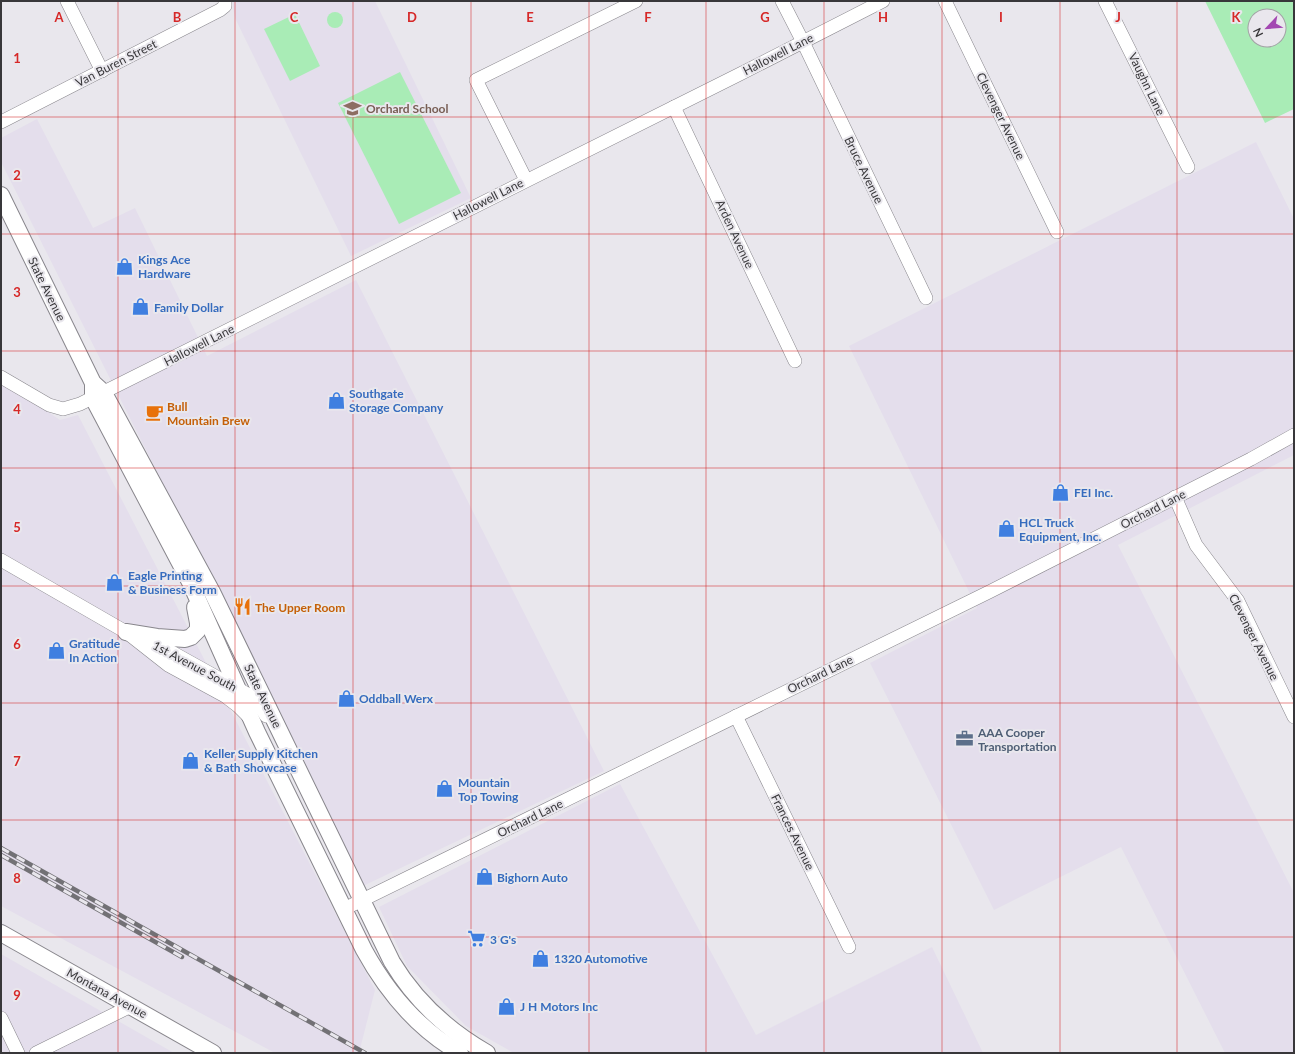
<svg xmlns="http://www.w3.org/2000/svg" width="1295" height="1054" viewBox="0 0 1295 1054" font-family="Lato,sans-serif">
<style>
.built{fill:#e4deec}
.green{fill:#a9ecb6;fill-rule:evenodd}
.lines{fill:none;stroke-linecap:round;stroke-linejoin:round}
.minor-casing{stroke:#88868c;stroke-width:14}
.major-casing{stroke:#88868c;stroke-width:18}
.minor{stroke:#fff;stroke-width:13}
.major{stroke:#fff;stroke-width:16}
.rail-casing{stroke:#727175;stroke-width:4.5}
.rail{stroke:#e9e7ed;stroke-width:3;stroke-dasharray:9;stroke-linecap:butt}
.grid{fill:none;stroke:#d62828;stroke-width:1;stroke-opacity:0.55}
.labels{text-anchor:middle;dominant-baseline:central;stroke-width:4;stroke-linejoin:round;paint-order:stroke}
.street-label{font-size:12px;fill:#38373a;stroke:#e9e7ed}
.education-label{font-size:12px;font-weight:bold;fill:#785e54;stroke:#e9e7ed;text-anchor:start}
.shop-label{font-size:12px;font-weight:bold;fill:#366cbe;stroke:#e9e7ed;text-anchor:start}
.food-label{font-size:12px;font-weight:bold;fill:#c56008;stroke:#e9e7ed;text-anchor:start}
.service-label{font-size:12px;font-weight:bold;fill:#4e5e75;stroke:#e9e7ed;text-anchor:start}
.grid-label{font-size:13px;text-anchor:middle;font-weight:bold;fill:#d62828;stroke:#e9e7ed;stroke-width:4;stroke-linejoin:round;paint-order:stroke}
</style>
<rect width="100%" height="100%" fill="#e9e7ed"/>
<g class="built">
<polygon points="232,1 375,1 471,198 351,256 235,18"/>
<polygon points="37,119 93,228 135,208 207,356 356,280 604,771 363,886 295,746 1,162 1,138"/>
<polygon points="1256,142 1294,219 1294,455 1118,545 1294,893 1294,1053 1225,1053 1121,847 994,910 870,663 977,608 849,346"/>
<polygon points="1,380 60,420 78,415 375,990 359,1053 275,1053 1,906"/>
<polygon points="620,784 756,1035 932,947 983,1053 514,1053 466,1026 407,966 379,907"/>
<polygon points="1,954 174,1053 1,1053"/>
</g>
<g class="green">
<path d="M1205 1H1294V109L1265 123ZM1255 16H1279V40H1255Z"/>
<circle cx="335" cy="20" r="8"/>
<polygon points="295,14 320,66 290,81 264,29"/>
<polygon points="400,72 461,193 399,224 338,103"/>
</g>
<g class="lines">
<defs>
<g id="minor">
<polyline points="67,1 102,71"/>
<polyline points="782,1 803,42 926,298"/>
<polyline points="945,1 1057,232"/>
<polyline points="1105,1 1188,167"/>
<polyline points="674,107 795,361"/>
<polyline points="1,122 220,10 225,6 225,1"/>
<polyline points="526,180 476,80 636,1"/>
<polyline points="1,377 49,405 63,409 80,404 740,74 883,1"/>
<polyline points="1175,497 1196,545 1238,601 1294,717"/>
<polyline points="1,560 126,632 168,665 225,696 238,706 249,717"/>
<polyline points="142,639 168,650 249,695 259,705 266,716"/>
<polyline points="736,716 849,947"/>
<polyline points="344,909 989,592 1251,459 1294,435"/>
<polyline points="1,1018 18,1053"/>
<polyline points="36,1053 131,1006"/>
</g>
<g id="major">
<path d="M1 195 93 383 104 393 212 592 392 962C416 1002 447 1030 487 1053"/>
<path d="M93 383V398L190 582 257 732 364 950C387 992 418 1029 460 1053"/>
<polyline points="126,632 157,637 185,639 191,637 198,630 198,623 195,607"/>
<polyline points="1,933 213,1053"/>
</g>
</defs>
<use href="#minor" class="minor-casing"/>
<use href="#major" class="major-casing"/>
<use href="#minor" class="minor"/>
<use href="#major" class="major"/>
<defs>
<g id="rail">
<polyline points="1,848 365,1053"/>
<polyline points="1,855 182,957"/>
</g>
</defs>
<use href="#rail" class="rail-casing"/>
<use href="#rail" class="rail"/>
</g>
<path class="grid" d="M118 1V1053M235 1V1053M353 1V1053M471 1V1053M589 1V1053M706 1V1053M824 1V1053M942 1V1053M1060 1V1053M1177 1V1053M1 117H1294M1 234H1294M1 351H1294M1 468H1294M1 586H1294M1 703H1294M1 820H1294M1 937H1294"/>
<defs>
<symbol id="school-bare" viewBox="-9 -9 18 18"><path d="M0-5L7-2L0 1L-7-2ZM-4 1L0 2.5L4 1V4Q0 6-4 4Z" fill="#8d6e63" stroke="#e9e7ed" stroke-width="2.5" paint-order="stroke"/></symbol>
<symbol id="shop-bare" viewBox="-9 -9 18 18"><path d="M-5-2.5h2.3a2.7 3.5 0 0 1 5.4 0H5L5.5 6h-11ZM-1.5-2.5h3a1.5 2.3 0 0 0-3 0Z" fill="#3f7fe0" stroke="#e9e7ed" stroke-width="2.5" paint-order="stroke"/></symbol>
<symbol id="cafe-bare" viewBox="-9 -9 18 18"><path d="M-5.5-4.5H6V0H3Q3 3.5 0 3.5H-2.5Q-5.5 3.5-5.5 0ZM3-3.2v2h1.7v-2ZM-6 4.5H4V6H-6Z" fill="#e8710a" stroke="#e9e7ed" stroke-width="2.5" paint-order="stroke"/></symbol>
<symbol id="restaurant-bare" viewBox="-9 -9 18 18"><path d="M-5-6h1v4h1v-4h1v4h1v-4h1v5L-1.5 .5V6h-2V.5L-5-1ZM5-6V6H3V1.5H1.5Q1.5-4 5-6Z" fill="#e8710a" stroke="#e9e7ed" stroke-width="2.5" paint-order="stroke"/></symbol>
<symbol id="office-bare" viewBox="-9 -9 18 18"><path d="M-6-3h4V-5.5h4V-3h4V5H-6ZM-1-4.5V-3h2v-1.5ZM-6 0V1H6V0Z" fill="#5c6f8a" stroke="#e9e7ed" stroke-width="2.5" paint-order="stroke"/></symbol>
<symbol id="supermarket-bare" viewBox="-9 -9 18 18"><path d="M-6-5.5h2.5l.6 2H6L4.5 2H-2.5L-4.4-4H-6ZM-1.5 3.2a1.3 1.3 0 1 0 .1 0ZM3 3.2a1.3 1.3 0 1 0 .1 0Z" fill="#3f7fe0" stroke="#e9e7ed" stroke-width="2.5" paint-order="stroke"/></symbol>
</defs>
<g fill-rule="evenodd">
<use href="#school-bare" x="340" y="96" width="25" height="25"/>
<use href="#shop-bare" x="112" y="254" width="25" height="25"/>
<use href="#shop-bare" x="128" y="294" width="25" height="25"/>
<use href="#shop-bare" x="324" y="388" width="25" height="25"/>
<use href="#cafe-bare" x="142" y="400" width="25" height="25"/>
<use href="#shop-bare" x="1048" y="480" width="25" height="25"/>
<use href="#shop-bare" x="994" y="516" width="25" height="25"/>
<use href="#shop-bare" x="102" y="570" width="25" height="25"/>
<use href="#restaurant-bare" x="230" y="594" width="25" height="25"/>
<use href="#shop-bare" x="44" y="638" width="25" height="25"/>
<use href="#shop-bare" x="334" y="686" width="25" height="25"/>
<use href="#office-bare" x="952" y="726" width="25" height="25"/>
<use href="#shop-bare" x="178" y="748" width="25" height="25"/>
<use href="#shop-bare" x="432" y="776" width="25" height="25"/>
<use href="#shop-bare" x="472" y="864" width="25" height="25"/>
<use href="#supermarket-bare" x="464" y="926" width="25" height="25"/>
<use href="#shop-bare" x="528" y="946" width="25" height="25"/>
<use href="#shop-bare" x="494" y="994" width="25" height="25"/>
</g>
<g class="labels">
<g class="street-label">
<text transform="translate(778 54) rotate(-27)">Hallowell Lane</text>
<text transform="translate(116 63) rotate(-27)">Van Buren Street</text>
<text transform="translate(1147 84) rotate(64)">Vaughn Lane</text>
<text transform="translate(1001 116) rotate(64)">Clevenger Avenue</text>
<text transform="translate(864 170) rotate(64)">Bruce Avenue</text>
<text transform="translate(488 199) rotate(-27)">Hallowell Lane</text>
<text transform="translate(735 234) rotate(65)">Arden Avenue</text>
<text transform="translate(47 289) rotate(64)">State Avenue</text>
<text transform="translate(199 345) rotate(-27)">Hallowell Lane</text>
<text transform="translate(1153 509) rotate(-27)">Orchard Lane</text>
<text transform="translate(1254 637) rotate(63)">Clevenger Avenue</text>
<text transform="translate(195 666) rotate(28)">1st Avenue South</text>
<text transform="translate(820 674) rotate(-26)">Orchard Lane</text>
<text transform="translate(263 696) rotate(64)">State Avenue</text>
<text transform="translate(530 818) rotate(-26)">Orchard Lane</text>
<text transform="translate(793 832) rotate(64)">Frances Avenue</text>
<text transform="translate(107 993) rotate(29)">Montana Avenue</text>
</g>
<g class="education-label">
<text x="366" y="108">Orchard School</text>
</g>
<g class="shop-label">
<text x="138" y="259">Kings Ace<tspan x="138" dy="14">Hardware</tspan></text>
<text x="154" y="307">Family Dollar</text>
<text x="349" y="393">Southgate<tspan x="349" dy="14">Storage Company</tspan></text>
<text x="1074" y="492">FEI Inc.</text>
<text x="1019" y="522">HCL Truck<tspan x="1019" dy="14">Equipment, Inc.</tspan></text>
<text x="128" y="575">Eagle Printing<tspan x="128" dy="14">&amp; Business Form</tspan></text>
<text x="69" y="643">Gratitude<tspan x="69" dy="14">In Action</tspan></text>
<text x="359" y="698">Oddball Werx</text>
<text x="204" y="753">Keller Supply Kitchen<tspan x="204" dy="14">&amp; Bath Showcase</tspan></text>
<text x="458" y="782">Mountain<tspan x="458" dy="14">Top Towing</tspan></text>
<text x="497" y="877">Bighorn Auto</text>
<text x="490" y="939">3 G's</text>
<text x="554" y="958">1320 Automotive</text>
<text x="520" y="1006">J H Motors Inc</text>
</g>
<g class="food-label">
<text x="167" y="406">Bull<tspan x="167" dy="14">Mountain Brew</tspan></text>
<text x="255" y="607">The Upper Room</text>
</g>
<g class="service-label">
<text x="978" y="732">AAA Cooper<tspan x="978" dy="14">Transportation</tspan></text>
</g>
</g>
<g class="grid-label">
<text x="59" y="22">A</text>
<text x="177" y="22">B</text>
<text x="294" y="22">C</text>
<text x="412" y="22">D</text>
<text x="530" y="22">E</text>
<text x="648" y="22">F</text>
<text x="765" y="22">G</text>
<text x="883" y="22">H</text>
<text x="1001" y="22">I</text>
<text x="1118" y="22">J</text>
<text x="1236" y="22">K</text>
<text x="17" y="63">1</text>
<text x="17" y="180">2</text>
<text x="17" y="297">3</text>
<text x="17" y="414">4</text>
<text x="17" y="532">5</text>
<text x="17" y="649">6</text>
<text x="17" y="766">7</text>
<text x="17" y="883">8</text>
<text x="17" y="1000">9</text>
</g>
<rect width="1295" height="1054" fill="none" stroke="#38373a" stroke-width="4"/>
<g transform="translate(1267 28) rotate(244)"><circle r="19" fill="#e9e7ed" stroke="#a2a1a5"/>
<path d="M0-3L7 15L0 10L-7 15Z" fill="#a347b2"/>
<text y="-6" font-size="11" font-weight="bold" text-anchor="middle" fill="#38373a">N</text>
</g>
</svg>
